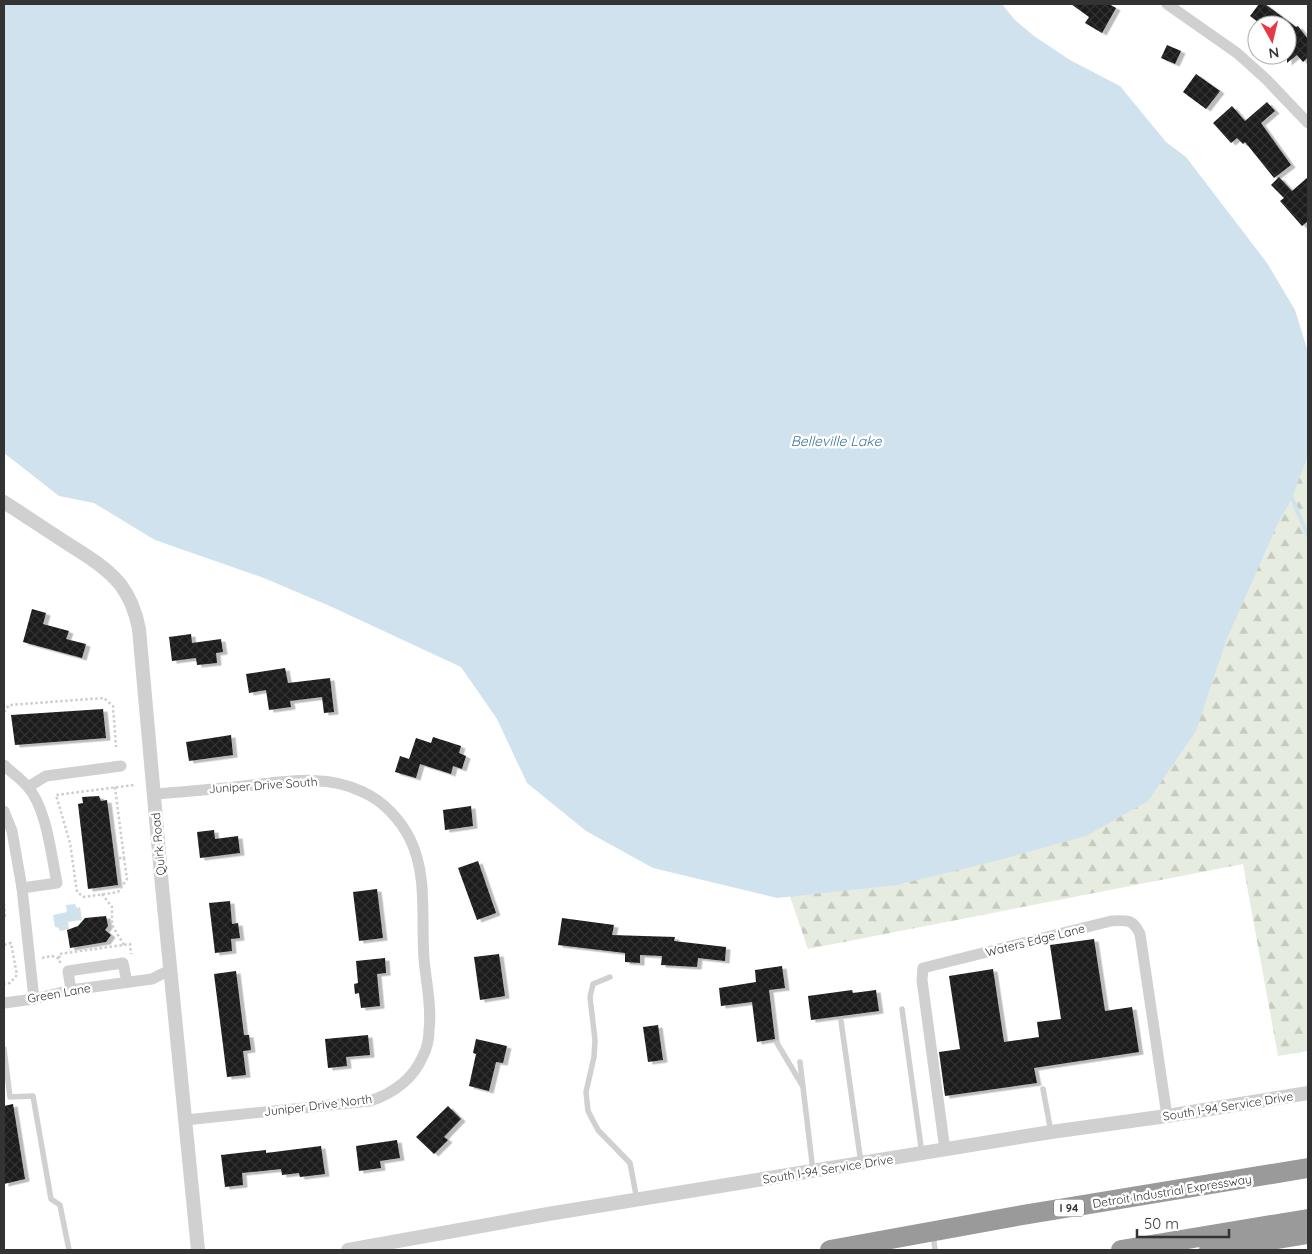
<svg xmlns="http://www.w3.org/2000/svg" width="1312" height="1254" viewBox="0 0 1312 1254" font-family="Quicksand,sans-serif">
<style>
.forest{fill:url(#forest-firs)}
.water{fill:#cfe2ee}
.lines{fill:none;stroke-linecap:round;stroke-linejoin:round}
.stream{stroke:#cfe2ee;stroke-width:4}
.building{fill:url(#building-cross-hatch);filter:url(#shadow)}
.path{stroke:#cdcdcd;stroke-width:2.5;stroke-dasharray:2.5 2.5;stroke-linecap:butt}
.service{stroke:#d0d0d0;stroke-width:5.5}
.minor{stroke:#d0d0d0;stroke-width:11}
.tertiary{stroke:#d0d0d0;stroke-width:14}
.motorway{stroke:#9a9a9a;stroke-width:20}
.labels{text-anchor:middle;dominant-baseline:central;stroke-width:5;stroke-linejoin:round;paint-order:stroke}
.shield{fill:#fff;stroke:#707070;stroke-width:1}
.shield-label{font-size:11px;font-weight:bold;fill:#333}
.street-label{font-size:12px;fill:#333;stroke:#fff}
.water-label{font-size:14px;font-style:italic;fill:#3f7597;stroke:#fff}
</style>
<defs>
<pattern id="forest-firs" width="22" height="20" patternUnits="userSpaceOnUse" patternTransform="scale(1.25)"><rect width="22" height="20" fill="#e6ecdf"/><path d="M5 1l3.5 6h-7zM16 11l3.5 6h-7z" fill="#c6cbc0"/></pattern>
<pattern id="building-cross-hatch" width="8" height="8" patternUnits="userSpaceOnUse" patternTransform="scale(1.25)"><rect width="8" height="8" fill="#1a1a1a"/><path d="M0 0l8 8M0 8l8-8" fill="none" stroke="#333"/></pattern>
<filter id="shadow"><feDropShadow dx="4.5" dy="2.5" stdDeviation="0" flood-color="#0004"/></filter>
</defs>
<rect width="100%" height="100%" fill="#fff"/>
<polygon class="forest" points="1308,406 1308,1051 1278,1056 1243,864 808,949 767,830"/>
<g class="water">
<polygon points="4,4 1002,4 1014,19 1034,36 1070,60 1120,86 1166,142 1186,157 1267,263 1295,310 1308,352 1307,458 1292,498 1278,523 1226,641 1196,731 1148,801 1086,836 999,860 897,885 777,898 653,868 586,831 527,783 497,719 461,667 332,607 264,578 155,540 94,503 59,496 4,453"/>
<polygon points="75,904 77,908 80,907 82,920 68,922 69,929 60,931 59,928 55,927 53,915 67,912 66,905"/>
</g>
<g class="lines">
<polyline class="stream" points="1289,497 1292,498 1308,536"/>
</g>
<g class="building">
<polygon points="1071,4 1109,4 1116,8 1102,33 1085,23 1089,17"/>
<polygon points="1259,4 1265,4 1296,27 1298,26 1308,39 1308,57 1303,62 1297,55 1287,63 1287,25 1262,25 1250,16"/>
<polygon points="1167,45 1181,51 1175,64 1161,58"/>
<polygon points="1196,74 1220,91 1206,109 1183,92"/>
<polygon points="1267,102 1275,111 1261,123 1291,165 1274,178 1245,142 1243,144 1237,138 1231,143 1213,123 1232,106 1245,121"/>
<polygon points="1279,177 1292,191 1308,177 1308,221 1302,226 1280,201 1284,198 1271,185"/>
<polygon points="32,609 46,613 43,624 69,631 66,639 86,644 82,658 23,642"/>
<polygon points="191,634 192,643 221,639 223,652 216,653 217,663 197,665 196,658 172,661 169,637"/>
<polygon points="285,668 288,683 330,678 334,712 324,713 322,697 290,701 291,707 269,710 266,690 249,693 246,674"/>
<polygon points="103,709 106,738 15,745 11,715"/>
<polygon points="231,735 233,755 189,761 186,742"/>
<polygon points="433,737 461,746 459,753 466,756 462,769 453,766 451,774 420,764 416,778 395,772 400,756 409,759 416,738 431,743"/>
<polygon points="99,796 101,801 107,800 118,885 88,889 78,804 83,803 82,797"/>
<polygon points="471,806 473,826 445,830 443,810"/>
<polygon points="214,830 215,839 238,836 240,853 200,858 197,832"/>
<polygon points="478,861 496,913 477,920 458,868"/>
<polygon points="377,889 383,938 359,941 353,892"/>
<polygon points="230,901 232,924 238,923 240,938 231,939 232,951 215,953 209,903"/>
<polygon points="106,916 108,926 105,930 111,935 106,942 70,948 67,930 78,926 85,918"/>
<polygon points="562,918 614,925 612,935 675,937 674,941 726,947 725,961 698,958 697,967 661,965 662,956 640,955 640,963 625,962 625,953 558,945"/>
<polygon points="1094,939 1105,1011 1132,1007 1139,1052 1034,1068 1037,1083 945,1096 939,1052 960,1049 949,976 993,969 1004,1042 1039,1037 1037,1022 1061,1019 1050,945"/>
<polygon points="499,954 505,996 480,1000 474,957"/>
<polygon points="385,958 386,973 377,974 380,1006 361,1008 359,993 355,994 354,984 358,983 356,961"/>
<polygon points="782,966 785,988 769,990 775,1039 757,1042 752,1002 721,1006 719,988 756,982 755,970"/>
<polygon points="236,971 244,1035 249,1035 251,1050 243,1051 246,1075 227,1077 214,974"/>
<polygon points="852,990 853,993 876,990 879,1011 811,1020 808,996"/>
<polygon points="658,1025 663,1060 648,1062 643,1027"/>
<polygon points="368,1035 370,1055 346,1057 347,1066 328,1068 325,1039"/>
<polygon points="476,1039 507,1046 503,1063 496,1062 489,1091 469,1086 476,1054 473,1053"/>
<polygon points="13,1104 25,1179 4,1184 4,1106"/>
<polygon points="448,1106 461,1119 444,1137 448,1140 434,1154 416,1137"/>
<polygon points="397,1140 400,1158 380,1161 381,1168 359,1171 356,1146"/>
<polygon points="321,1146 325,1174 300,1177 299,1173 282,1175 281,1169 242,1173 243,1185 225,1187 221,1155 266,1150 266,1153"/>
</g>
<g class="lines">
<g class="path">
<polyline points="4,712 9,705 104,698 113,706 116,747"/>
<polyline points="115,787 124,858"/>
<polyline points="119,858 124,858 127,879 118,892 84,897 77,892 70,843 56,795 134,785"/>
<polyline points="102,894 112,907 112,925 124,945"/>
<polyline points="4,904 5,916 4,916"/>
<polyline points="4,945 11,943 17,975 10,983 4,984"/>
<polyline points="42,958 52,956 60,959"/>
<polyline points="60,963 59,954 130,944 131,954"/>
</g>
<g class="service">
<polyline points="610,977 593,984 590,997 595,1040 594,1057 586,1092 588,1111 598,1130 630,1163 637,1200"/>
<polyline points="902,1009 922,1154"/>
<polyline points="841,1021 861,1163"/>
<polyline points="777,1043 802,1085"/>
<polyline points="4,1049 10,1097 33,1096 51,1199 60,1205 69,1250"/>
<polyline points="800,1062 813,1171"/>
<polyline points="1043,1089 1051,1132"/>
<polyline points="933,1234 935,1250"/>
</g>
<g class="minor">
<polyline points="1167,4 1237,53 1266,79 1308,123"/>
<path d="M4 765C11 772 20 778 27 786 47 808 51 855 57 883L22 888"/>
<polyline points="28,787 46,776 121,766"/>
<path d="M154 794C184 792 214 789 244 786 283 782 326 773 363 792 383 801 400 819 410 839 428 875 421 920 424 959 426 982 432 1007 429 1030 429 1039 427 1048 423 1056 413 1079 394 1093 370 1101L185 1120"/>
<polyline points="4,811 12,831 22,888 34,999"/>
<polyline points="71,990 68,971 123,963 127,982"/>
<polyline points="4,1003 34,999 71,990 152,979 170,970"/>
<path d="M945 1150 922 980 923 968 1111 921C1127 920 1133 919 1140 934L1167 1116"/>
</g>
<g class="tertiary">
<path d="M4 502C24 515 45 529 65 542 84 554 105 566 120 584 130 597 136 613 139 629L162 886 198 1250"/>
<polyline points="348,1250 548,1214 1051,1132 1167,1116 1308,1093"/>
</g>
<g class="motorway">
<polyline points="830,1250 1017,1216 1308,1168"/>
<polyline points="1121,1250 1308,1219"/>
<polyline points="1209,1250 1308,1234"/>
</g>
</g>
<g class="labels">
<rect class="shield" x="1054" y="1199.5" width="30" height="17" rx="4"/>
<g class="shield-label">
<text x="1069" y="1208">I 94</text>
</g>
<g class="street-label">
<text transform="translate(263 785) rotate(-4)">Juniper Drive South</text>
<text transform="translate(158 844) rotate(-95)">Quirk Road</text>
<text transform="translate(1035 940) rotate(-14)">Waters Edge Lane</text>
<text transform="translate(59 993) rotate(-10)">Green Lane</text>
<text transform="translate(318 1105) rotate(-7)">Juniper Drive North</text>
<text transform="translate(1228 1106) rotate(-9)">South I-94 Service Drive</text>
<text transform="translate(828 1169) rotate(-9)">South I-94 Service Drive</text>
<text transform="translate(1172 1191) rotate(-9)">Detroit Industrial Expressway</text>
</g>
<g class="water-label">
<text x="836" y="441">Belleville Lake</text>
</g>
</g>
<rect width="1312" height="1254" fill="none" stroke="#333333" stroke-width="10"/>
<g transform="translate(1272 40) rotate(172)"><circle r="24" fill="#ffffff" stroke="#adadad"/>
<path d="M0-4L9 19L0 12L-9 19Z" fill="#e63946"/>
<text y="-8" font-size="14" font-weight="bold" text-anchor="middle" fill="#333333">N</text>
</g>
<path d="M1137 1229v8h92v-8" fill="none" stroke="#333333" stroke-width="2.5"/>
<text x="1144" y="1229" font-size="15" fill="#333333" stroke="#ffffff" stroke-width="4" paint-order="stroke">50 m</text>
</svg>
